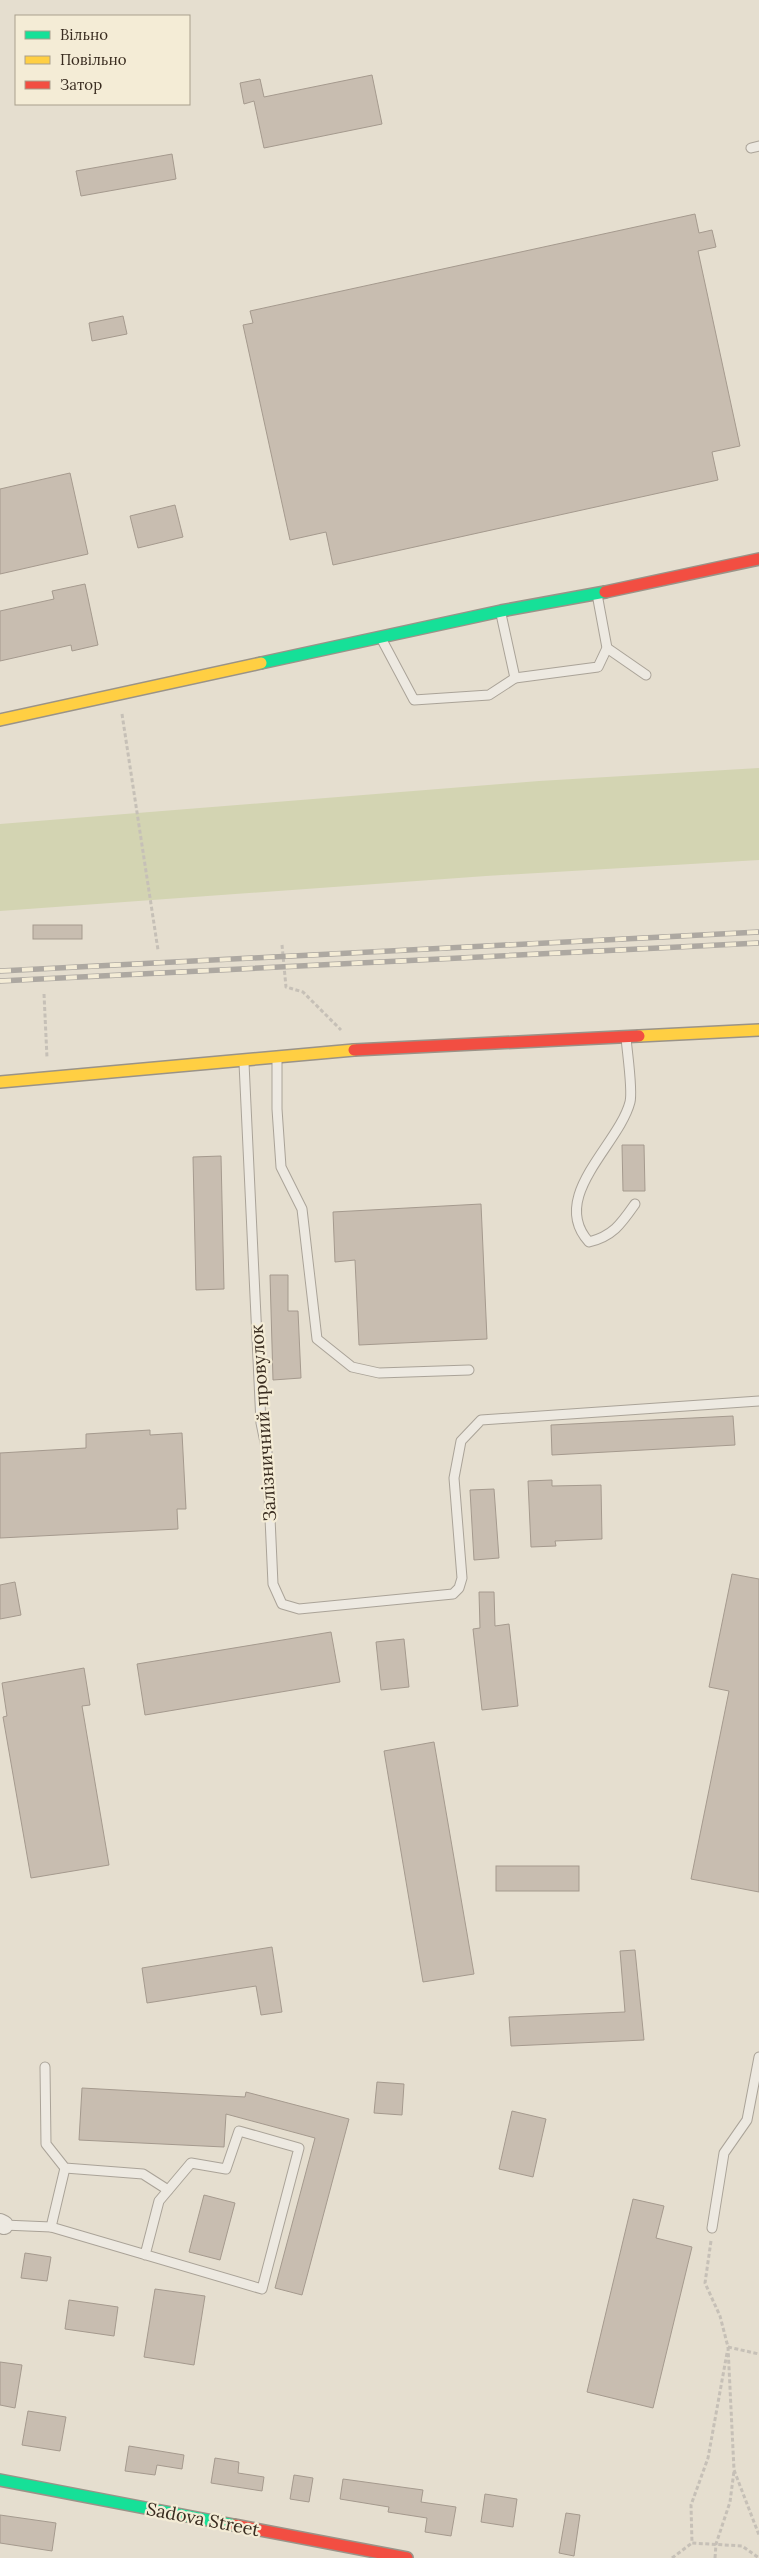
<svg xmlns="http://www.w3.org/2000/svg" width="759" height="2558" viewBox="0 0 759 2558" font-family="Lora,serif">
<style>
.green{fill:#d3d4b2}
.building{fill:#c8bdb0;stroke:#a59a8e}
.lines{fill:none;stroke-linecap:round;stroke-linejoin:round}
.lane-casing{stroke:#aaa398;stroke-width:11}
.street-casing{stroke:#aaa398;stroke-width:20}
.fast-casing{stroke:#9a9388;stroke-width:14}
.slow-casing{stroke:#9a9388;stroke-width:14}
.jam-casing{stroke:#9a9388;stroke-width:14}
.path{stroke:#c6c0b7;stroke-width:3;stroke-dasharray:4 2.5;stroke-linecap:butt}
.lane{stroke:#ede9e1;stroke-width:9}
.street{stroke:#ede9e1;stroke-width:18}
.fast{stroke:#16e098;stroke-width:11}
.slow{stroke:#ffcf43;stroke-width:11}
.jam{stroke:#f24e42;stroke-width:11}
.rail-casing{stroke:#ada8a1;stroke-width:5.5}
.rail{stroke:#f4ecd6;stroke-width:4;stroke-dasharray:11;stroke-linecap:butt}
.labels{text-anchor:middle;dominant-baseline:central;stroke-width:4.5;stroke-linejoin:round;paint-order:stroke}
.street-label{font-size:18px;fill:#392c20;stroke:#f4ecd6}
</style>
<rect width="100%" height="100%" fill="#e5decf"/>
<polygon class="green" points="759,768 759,860 486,876 0,911 0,824 539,781"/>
<g class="building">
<polygon points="372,75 382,124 264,148 254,101 244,104 240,83 260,79 264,97"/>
<polygon points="172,154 176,179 81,196 76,171"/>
<polygon points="695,214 699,233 712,230 716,247 698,251 740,446 712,452 718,480 333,565 326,532 290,540 243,325 253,323 250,311"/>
<polygon points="123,316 127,334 92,341 89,323"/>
<polygon points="70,473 88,554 0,574 0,489"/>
<polygon points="175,505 183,537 138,548 130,516"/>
<polygon points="85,584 98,645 72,651 71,645 0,661 0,611 54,599 52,591"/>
<rect x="33" y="925" width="49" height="14"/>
<polygon points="622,1145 644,1145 645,1191 623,1191"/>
<polygon points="221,1156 224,1289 196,1290 193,1157"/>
<polygon points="481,1204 487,1339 359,1345 355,1260 335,1262 333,1212"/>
<polygon points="270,1275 288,1275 288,1311 298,1311 301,1378 273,1380"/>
<polygon points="733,1416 735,1445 552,1455 551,1425"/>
<polygon points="150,1430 150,1435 182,1433 186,1509 177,1509 178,1529 0,1538 0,1453 86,1448 86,1434"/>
<polygon points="552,1480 552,1486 601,1485 602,1539 555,1541 556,1546 531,1547 528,1481"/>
<polygon points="494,1489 499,1558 474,1560 470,1490"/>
<polygon points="732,1574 759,1579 759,1892 691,1879 729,1691 709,1687"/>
<polygon points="15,1582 21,1615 0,1619 0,1585"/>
<polygon points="479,1592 494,1592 495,1626 509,1624 518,1706 482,1710 473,1629 480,1628"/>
<polygon points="331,1632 340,1682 145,1715 137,1664"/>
<polygon points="404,1639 409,1687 381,1690 376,1642"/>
<polygon points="84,1668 90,1705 82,1706 109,1865 31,1878 3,1717 7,1716 2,1683"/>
<polygon points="434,1742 474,1974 423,1982 384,1751"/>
<rect x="496" y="1866" width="83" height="25"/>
<polygon points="272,1947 282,2012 261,2015 256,1986 147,2003 142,1968"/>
<polygon points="635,1950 644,2040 511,2046 509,2017 625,2012 620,1951"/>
<polygon points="377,2082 404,2084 402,2115 374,2113"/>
<polygon points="82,2088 245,2097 246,2092 349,2119 302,2295 275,2288 315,2138 226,2114 224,2147 79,2140"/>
<polygon points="512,2111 546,2119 533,2177 499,2169"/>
<polygon points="204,2195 235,2203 220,2260 189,2252"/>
<polygon points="633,2199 664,2206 656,2238 692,2247 653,2408 587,2392"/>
<polygon points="25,2253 51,2257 47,2281 21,2278"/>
<polygon points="155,2289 205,2296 194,2365 144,2357"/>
<polygon points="69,2300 118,2307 114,2336 65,2329"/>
<polygon points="0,2362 22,2365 15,2408 0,2405"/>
<polygon points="28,2411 66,2417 60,2451 22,2445"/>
<polygon points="129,2446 184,2455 182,2469 157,2465 155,2475 125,2471"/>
<polygon points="215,2458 239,2462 238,2473 264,2477 262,2491 211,2483"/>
<polygon points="294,2475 313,2478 309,2502 290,2499"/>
<polygon points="343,2479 423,2490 421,2502 456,2507 451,2536 425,2532 427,2518 388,2512 389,2507 340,2499"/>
<polygon points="485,2494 517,2499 513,2527 481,2522"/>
<polygon points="566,2513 580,2515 574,2556 559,2553"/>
<polygon points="0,2515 56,2523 52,2551 0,2543"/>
</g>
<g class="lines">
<defs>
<g id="lane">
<polyline points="751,148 759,146"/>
<polyline points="381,638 414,700 489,695 515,678 501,614"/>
<polyline points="607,648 646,675"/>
<polyline points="515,678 598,667 607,648 597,594"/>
<path d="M626 1037C627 1052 633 1090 630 1102 619 1145 548 1197 589 1242 613 1236 621 1224 635 1204"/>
<polyline points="277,1060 277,1109 281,1167 302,1209 317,1339 352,1367 379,1373 469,1370"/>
<polyline points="244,1063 261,1423 267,1452 273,1584 282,1604 299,1609 453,1594 459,1588 462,1578 454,1478 461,1441 481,1420 759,1401"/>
<polyline points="45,2067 46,2144 65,2168 143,2174 168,2190"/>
<polyline points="4,2225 51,2227 262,2289 299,2148 239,2131 226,2169 191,2163 159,2201 145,2255"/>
<polyline points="51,2227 65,2168"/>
<polyline points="712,2228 724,2153 747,2120 759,2057"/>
</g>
<polyline id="street" points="0,2223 4,2225"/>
<g id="fast">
<polyline points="261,663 501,611 605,592"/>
<polyline points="0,2480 234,2525"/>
</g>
<g id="slow">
<polyline points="0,720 261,663"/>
<polyline points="639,1036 759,1030"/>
<polyline points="0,1082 354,1050"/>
</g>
<g id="jam">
<polyline points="605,592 759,559"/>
<polyline points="354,1050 639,1036"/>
<polyline points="234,2525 407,2558"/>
</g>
</defs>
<use href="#lane" class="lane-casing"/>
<use href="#street" class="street-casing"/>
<use href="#fast" class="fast-casing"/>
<use href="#slow" class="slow-casing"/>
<use href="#jam" class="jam-casing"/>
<g class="path">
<polyline points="122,714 158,950"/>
<polyline points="282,945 286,987 303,992 341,1030"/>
<polyline points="44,994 47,1058"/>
<polyline points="711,2241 705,2283 720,2316 728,2347 734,2470 759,2535"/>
<polyline points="728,2347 759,2354"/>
<polyline points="727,2353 708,2458 691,2505 692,2543 742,2546 759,2558"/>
<polyline points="672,2558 692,2543"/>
<polyline points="715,2558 716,2544 730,2502 734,2471"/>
</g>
<use href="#lane" class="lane"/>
<use href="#street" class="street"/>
<use href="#fast" class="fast"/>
<use href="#slow" class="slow"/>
<use href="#jam" class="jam"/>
<defs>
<g id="rail">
<polyline points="0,971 759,932"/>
<polyline points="0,981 759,943"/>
</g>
</defs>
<use href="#rail" class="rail-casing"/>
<use href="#rail" class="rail"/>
</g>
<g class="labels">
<g class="street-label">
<text transform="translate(263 1423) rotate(-94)">Залізничний провулок</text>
<text transform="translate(203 2519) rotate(11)">Sadova Street</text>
</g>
</g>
<rect x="15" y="15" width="175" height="90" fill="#f4ecd6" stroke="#a99f8d"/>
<rect x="25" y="31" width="25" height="8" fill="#16e098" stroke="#a99f8d"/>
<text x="60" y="40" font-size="15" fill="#392c20">Вільно</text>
<rect x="25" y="56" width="25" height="8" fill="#ffcf43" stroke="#a99f8d"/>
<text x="60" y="65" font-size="15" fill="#392c20">Повільно</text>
<rect x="25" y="81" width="25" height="8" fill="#f24e42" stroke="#a99f8d"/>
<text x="60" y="90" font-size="15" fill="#392c20">Затор</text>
</svg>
